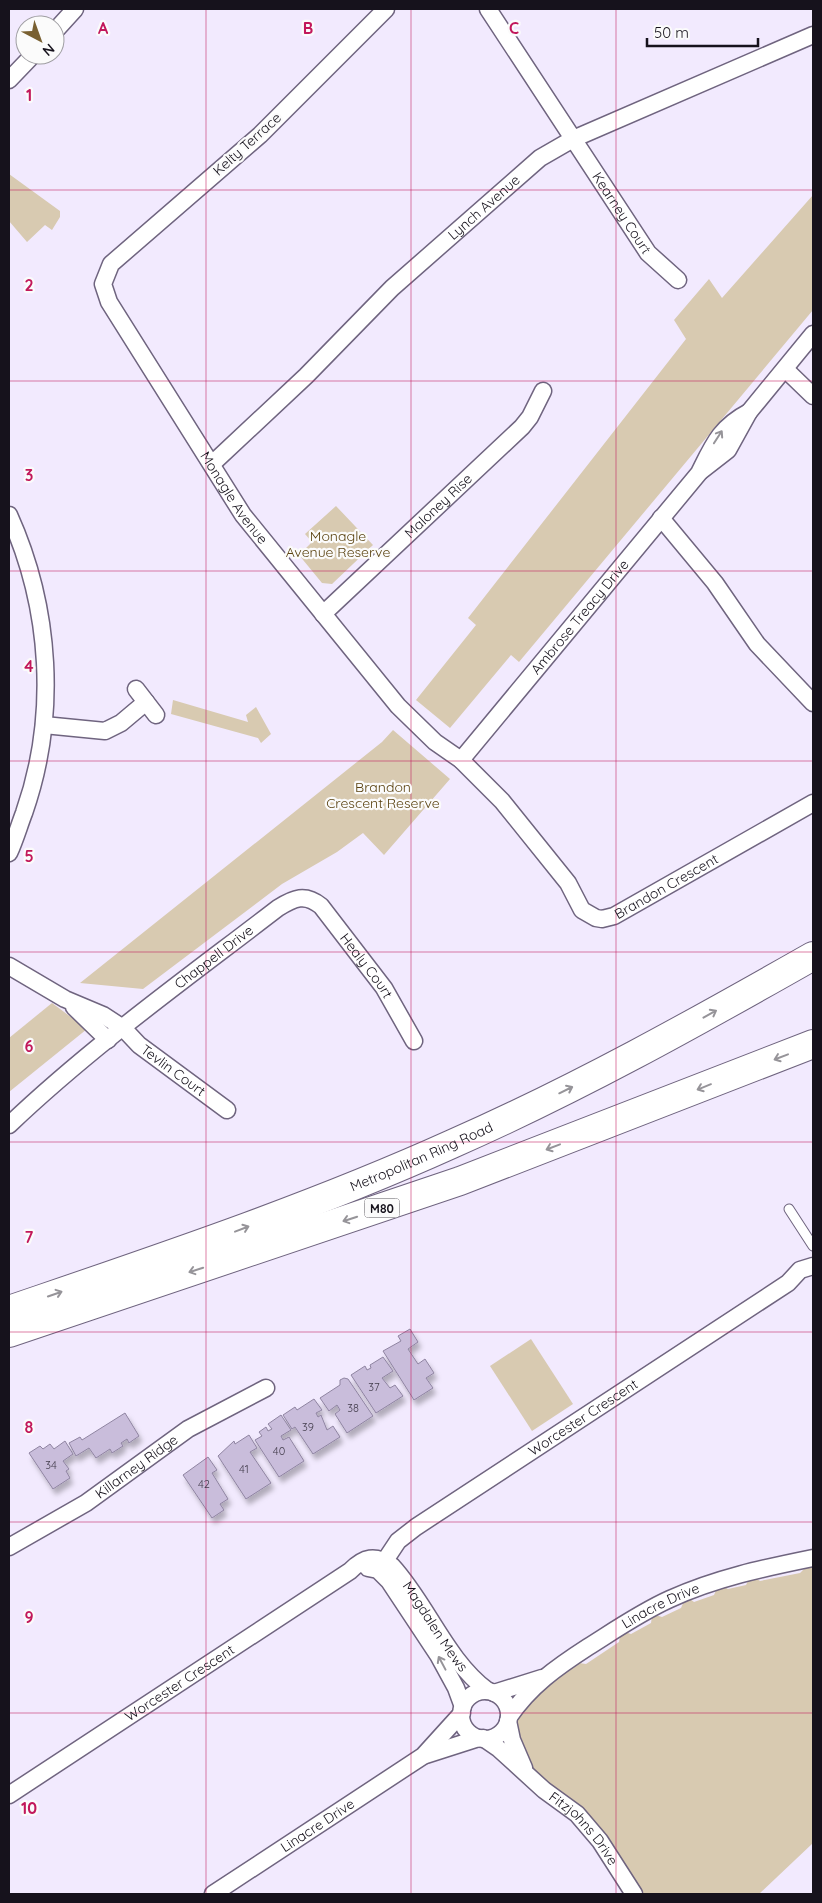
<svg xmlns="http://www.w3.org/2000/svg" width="822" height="1903" viewBox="0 0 822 1903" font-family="Quicksand,sans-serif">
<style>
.green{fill:#d8cab1}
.building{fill:#c9bddb;stroke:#8f84a1;filter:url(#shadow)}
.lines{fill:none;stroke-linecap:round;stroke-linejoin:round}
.lane-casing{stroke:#6f647f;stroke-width:11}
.street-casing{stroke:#6f647f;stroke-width:19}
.highway-casing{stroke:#6f647f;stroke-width:30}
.lane{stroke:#fff;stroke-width:9}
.street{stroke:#fff;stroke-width:16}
.highway{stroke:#fff;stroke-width:28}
.oneway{stroke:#969499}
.grid{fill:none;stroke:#c2185b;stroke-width:1;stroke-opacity:0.55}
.labels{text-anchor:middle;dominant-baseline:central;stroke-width:4.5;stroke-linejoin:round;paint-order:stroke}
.number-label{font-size:11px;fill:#433d4c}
.shield{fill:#fbfbfb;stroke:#5b585f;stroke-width:1}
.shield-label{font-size:12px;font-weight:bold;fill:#16121c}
.street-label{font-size:14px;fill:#16121c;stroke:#fbfbfb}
.park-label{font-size:14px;fill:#5a4210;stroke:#fbfbfb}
.grid-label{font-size:16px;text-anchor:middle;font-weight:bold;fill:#c2185b;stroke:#fbfbfb;stroke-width:4.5;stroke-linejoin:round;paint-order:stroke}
</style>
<defs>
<filter id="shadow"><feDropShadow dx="3" dy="5.5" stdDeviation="2.5" flood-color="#0004"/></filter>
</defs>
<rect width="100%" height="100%" fill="#f2eafe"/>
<g class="green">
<polygon points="9,174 60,211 60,217 52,230 45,225 27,242 9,221"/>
<polygon points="813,195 813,310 519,662 511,655 450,728 416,700 476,625 468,618 686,339 674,320 709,279 722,298"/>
<polygon points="336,506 373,545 332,584 322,583 299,555 312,542 305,534"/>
<polygon points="173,700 248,722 246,715 256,707 271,734 261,743 258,738 171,714"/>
<polygon points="393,730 450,779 384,855 363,833 337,852 282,884 143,989 80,983 382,742"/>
<polygon points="52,1003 87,1029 9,1092 9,1038"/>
<polygon points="531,1339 573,1404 532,1431 490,1366"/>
<path d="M805 1568H813V1843L759 1894H644C627 1868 611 1839 589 1815 576 1801 558 1792 543 1780 524 1765 520 1741 514 1719L539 1691 579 1663 586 1664 619 1642 620 1636 625 1632 631 1634 651 1623 652 1616 655 1615 662 1617 681 1608 684 1601 690 1599 694 1602 714 1595 717 1588 723 1586 728 1589 746 1585 749 1579 754 1577 760 1581 800 1573Z"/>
</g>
<g class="building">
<polygon points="410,1329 418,1342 408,1349 418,1364 425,1359 434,1373 426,1378 433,1388 414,1400 383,1351 401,1341 398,1336"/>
<polygon points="383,1357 393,1371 382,1378 390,1388 395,1385 403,1396 376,1413 351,1375 365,1366 367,1370 371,1368 370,1365"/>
<polygon points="344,1378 348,1379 373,1416 347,1433 335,1414 340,1410 337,1405 329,1411 320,1398 340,1385 340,1380"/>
<polygon points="314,1399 322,1410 316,1413 318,1417 321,1415 327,1430 333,1426 340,1437 313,1454 295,1427 292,1429 283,1415 295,1407 297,1410"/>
<polygon points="125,1413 139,1436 129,1443 127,1439 121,1443 123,1446 112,1453 110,1449 96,1458 89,1448 76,1456 69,1443 80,1437 82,1440"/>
<polygon points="281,1415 291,1430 281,1436 283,1440 289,1437 304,1461 279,1477 255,1440 262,1436 259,1432 266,1427 268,1431 272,1429 268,1424"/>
<polygon points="249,1435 257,1448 250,1452 271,1483 246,1499 218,1456 234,1441 235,1444"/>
<polygon points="65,1441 73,1454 63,1461 69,1469 66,1471 70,1478 53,1489 29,1453 40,1446 43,1449 50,1444 54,1449"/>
<polygon points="208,1457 217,1470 212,1473 228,1499 220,1504 224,1510 212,1518 183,1475"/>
</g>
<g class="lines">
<defs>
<polyline id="lane" points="789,1209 813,1246"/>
<g id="street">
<path id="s1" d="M386 9 260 135 111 264 103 284 109 302 243 515 398 706 435 742 461 760 502 801 568 883 582 910 596 918 602 919 614 916 813 803"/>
<path id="s2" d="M488 9 648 253 678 280"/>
<polyline points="55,31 75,9"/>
<polyline points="9,80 33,55"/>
<polyline points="785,369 813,396"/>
<path id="s3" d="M212 464 306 376 392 288 540 158 573 139 813 35"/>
<polyline points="701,471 728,450 749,412 813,334"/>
<path d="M9 515C51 608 58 716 24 813 19 826 15 840 9 853"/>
<polyline points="661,518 715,583 757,644 813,703"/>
<path id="s4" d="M323 614 522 427 530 417 543 391"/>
<polyline points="136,689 156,715"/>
<polyline points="44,725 105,731 121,723 146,702"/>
<path id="s5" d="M461 760 699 473C713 445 720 427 749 412"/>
<path id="s6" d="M9 966 65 999 103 1015 123 1028 139 1045 227 1110"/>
<polyline points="74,1007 108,1040"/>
<path id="s7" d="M9 1125C92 1046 187 978 278 908 294 898 305 893 321 906L384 988 414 1041"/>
<path id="s8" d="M9 1547 86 1503 188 1429 266 1388"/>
<polyline points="368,1568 378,1570 389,1581 438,1655 456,1688 463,1707"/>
<path id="s9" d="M380 1568 398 1541 416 1527 788 1283 800 1270 813 1266"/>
<circle cx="485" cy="1715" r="24"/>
<polyline points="494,1693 542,1678"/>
<path id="s10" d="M509 1717C530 1686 557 1667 588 1647 615 1630 641 1612 670 1599 716 1578 764 1568 813 1558"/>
<polyline points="508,1721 512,1740 524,1768"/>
<path id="s11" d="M483 1738 499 1749 544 1790 577 1814 600 1841 634 1894"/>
<polyline points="426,1755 479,1738"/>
<path id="s12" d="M9 1795 350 1571C364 1557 375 1554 392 1566 427 1604 446 1660 488 1691"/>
<path id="s13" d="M213 1894 423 1756 462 1713"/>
</g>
<g id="highway">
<path id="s14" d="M9 1310C158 1259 308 1209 452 1144 577 1089 695 1023 813 956"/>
<polyline points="9,1333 460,1181 813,1044"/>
</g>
</defs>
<use href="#lane" class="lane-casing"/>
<use href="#street" class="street-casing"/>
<use href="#highway" class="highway-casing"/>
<use href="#lane" class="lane"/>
<use href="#street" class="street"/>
<use href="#highway" class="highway"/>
</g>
<defs><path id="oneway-shaft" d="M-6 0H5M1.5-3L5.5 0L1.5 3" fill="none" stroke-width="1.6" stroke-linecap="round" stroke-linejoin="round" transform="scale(1.25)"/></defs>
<g class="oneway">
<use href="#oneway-shaft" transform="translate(718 437) rotate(-57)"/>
<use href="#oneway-shaft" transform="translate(710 1014) rotate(-29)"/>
<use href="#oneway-shaft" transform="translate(781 1057) rotate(159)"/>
<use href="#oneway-shaft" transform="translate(704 1087) rotate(158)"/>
<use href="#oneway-shaft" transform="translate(566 1090) rotate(-26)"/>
<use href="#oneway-shaft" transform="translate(553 1147) rotate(159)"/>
<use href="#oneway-shaft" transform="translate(350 1219) rotate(162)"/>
<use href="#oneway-shaft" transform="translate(242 1229) rotate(-21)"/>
<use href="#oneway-shaft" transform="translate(196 1270) rotate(162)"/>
<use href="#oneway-shaft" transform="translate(55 1294) rotate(-19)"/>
<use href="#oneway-shaft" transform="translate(442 1663) rotate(-118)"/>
</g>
<path class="grid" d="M206 9V1894M411 9V1894M616 9V1894M9 190H813M9 381H813M9 571H813M9 761H813M9 952H813M9 1142H813M9 1332H813M9 1522H813M9 1713H813"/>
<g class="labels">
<g class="number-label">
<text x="374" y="1387">37</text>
<text x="353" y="1408">38</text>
<text x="308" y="1427">39</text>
<text x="279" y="1451">40</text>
<text x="51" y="1465">34</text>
<text x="244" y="1469">41</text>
<text x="204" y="1484">42</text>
</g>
<rect class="shield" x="364.5" y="1198.5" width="35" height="19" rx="4"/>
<g class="shield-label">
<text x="382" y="1208">M80</text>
</g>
<g class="street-label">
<text transform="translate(247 144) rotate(-42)">Kelty Terrace</text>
<text stroke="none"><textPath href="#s3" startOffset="374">Lynch Avenue</textPath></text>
<text stroke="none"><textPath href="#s2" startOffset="244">Kearney Court</textPath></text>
<text stroke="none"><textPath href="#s1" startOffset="648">Monagle Avenue</textPath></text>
<text stroke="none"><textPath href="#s4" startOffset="158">Maloney Rise</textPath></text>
<text stroke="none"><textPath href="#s5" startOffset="186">Ambrose Treacy Drive</textPath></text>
<text stroke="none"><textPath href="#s1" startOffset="1285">Brandon Crescent</textPath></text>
<text stroke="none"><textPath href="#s7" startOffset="265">Chappell Drive</textPath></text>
<text stroke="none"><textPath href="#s7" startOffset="468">Healy Court</textPath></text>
<text stroke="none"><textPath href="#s6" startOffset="196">Tevlin Court</textPath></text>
<text stroke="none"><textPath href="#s14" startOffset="440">Metropolitan Ring Road</textPath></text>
<text stroke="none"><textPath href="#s9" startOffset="255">Worcester Crescent</textPath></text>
<text stroke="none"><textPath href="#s8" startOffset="151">Killarney Ridge</textPath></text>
<text stroke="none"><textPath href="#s10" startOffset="190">Linacre Drive</textPath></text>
<text stroke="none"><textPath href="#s12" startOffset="530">Magdalen Mews</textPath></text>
<text stroke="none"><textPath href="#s12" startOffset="204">Worcester Crescent</textPath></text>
<text stroke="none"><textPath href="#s13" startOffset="125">Linacre Drive</textPath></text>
<text stroke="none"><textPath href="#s11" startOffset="136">Fitzjohns Drive</textPath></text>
</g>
<g class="park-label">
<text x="338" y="536">Monagle<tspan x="338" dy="16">Avenue Reserve</tspan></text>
<text x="383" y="787">Brandon<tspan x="383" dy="16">Crescent Reserve</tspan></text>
</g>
</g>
<g class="grid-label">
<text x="103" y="34">A</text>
<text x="308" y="34">B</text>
<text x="514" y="34">C</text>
<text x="29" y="101">1</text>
<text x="29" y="291">2</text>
<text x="29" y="481">3</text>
<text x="29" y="672">4</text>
<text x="29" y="862">5</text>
<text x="29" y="1052">6</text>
<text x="29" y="1243">7</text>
<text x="29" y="1433">8</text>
<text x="29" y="1623">9</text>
<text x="29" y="1814">10</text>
</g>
<rect width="822" height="1903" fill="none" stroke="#16121c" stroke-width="20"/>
<g transform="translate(40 40) rotate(139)"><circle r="24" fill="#fbfbfb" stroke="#9f9ea2"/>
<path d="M0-4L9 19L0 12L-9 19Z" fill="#796031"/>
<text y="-8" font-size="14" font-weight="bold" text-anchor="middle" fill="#16121c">N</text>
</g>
<path d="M647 38v8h111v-8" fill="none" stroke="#16121c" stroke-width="2.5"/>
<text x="654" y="38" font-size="15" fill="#16121c" stroke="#fbfbfb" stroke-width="4" paint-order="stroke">50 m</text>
</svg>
